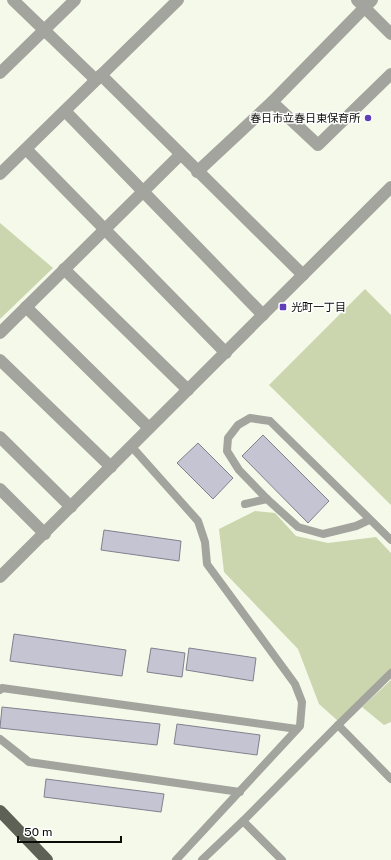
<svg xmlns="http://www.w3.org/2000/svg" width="391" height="860" viewBox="0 0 391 860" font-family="'Public Sans','Noto Sans JP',sans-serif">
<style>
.green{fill:#cbd6ae}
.building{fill:#c5c4d3;stroke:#81808e}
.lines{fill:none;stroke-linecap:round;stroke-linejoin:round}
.service{stroke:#a2a49d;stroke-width:8}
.minor{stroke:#a2a49d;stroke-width:12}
.tertiary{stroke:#a2a49d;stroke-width:12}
.primary{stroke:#5e6155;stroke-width:12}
.poi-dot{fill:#5e3fb8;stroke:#fff;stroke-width:1.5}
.labels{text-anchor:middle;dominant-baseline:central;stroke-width:3;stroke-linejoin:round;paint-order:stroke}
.poi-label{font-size:11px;fill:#0b0c08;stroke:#fff;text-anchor:end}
</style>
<rect width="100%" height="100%" fill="#f4f9e9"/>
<g class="green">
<polygon points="0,223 53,268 0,319"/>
<polygon points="365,289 391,315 391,505 269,385"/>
<polygon points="255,511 275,513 296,536 328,543 376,537 391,553 391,671 338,721 319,704 298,649 224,572 219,529"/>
<polygon points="391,680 391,722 384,725 362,707"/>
</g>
<g class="building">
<polygon points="263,435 329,501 308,523 242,456"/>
<polygon points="198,443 233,478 213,499 177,463"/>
<polygon points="104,530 181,541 179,561 101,550"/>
<polygon points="14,634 126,650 122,676 10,661"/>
<polygon points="151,648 185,653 182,677 147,672"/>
<polygon points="189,648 256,658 253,681 186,670"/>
<polygon points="2,707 160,724 157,745 0,728"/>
<polygon points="177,724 260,735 257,755 174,744"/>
<polygon points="46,779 164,794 161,812 44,797"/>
</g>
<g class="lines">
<g class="service">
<polyline points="132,447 198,521 205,542 207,564 295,684 302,702 300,726 176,860"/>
<polyline points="245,504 267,499"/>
<polyline points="369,520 356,526 323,534 298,527 267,499 239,470 227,451 228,438 238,425 250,418 270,421 391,540"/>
<polyline points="391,673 338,725 391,779"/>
<polyline points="0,690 2,688 297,729"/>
<polyline points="0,739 29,762 240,792"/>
<polyline points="202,860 243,821"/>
<polyline points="282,860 243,821 338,725"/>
</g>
<g class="minor">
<polyline points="13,0 96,80"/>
<polyline points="372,0 272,102 318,145 391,74"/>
<polyline points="0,73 75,0"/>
<polyline points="101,75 303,275"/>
<polyline points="65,111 263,315"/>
<polyline points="26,149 226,353"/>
<polyline points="197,172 272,102"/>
<polyline points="0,174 178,0"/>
<polyline points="64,269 188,390"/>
<polyline points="26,307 149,428"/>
<polyline points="0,333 180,155"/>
<polyline points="0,360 111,467"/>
<polyline points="0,437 71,507"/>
<polyline points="0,489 45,534"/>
</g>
<g class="tertiary">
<polyline points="357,0 391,34"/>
<polyline points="0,577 391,187"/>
</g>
<polyline class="primary" points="0,811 47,860"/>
</g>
<g class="poi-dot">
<circle cx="368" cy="118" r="4"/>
<rect x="279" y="303" width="8" height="8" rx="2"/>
</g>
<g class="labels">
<g class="poi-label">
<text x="360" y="118">春日市立春日東保育所</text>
<text x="291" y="307" text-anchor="start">光町一丁目</text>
</g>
</g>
<path d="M18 836v6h103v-6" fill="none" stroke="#0b0c08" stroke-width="2"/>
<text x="24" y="836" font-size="12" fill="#0b0c08" stroke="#ffffff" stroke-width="3" paint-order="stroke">50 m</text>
</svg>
